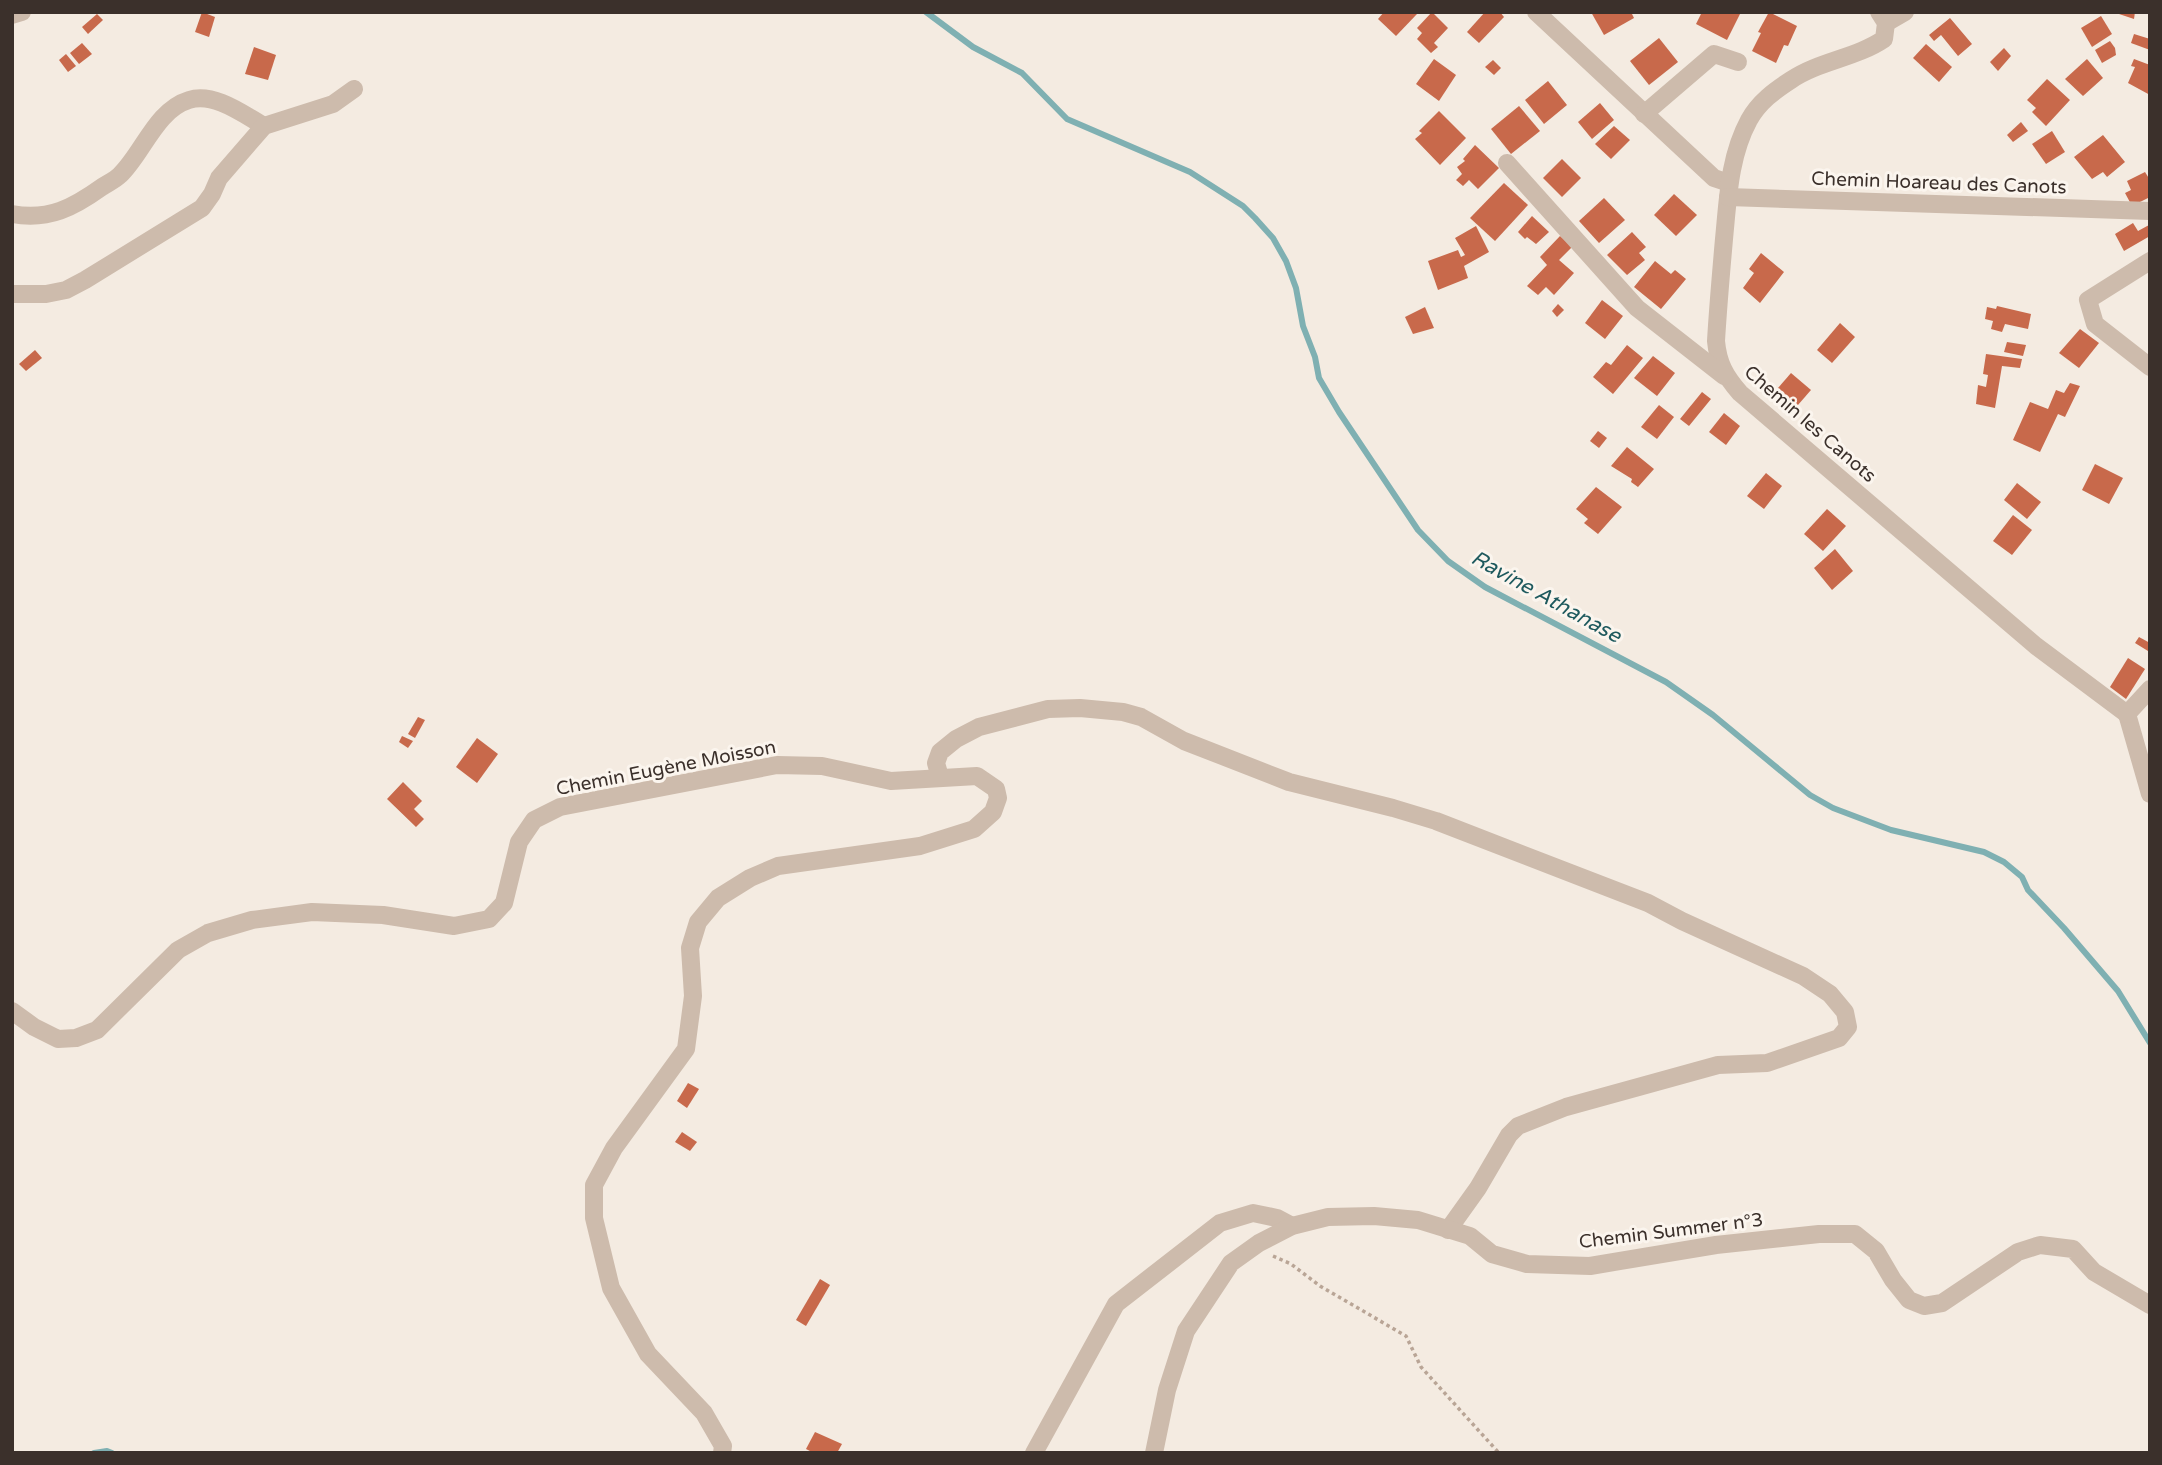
<svg xmlns="http://www.w3.org/2000/svg" width="2162" height="1465" viewBox="0 0 2162 1465" font-family="'Varela Round',sans-serif">
<style>
.lines{fill:none;stroke-linecap:round;stroke-linejoin:round}
.stream{stroke:#7fb0b2;stroke-width:6}
.building{fill:#c8694b}
.path{stroke:#b9a596;stroke-width:3.5;stroke-dasharray:3.5 3.5;stroke-linecap:butt}
.minor{stroke:#cdbbac;stroke-width:18}
.labels{text-anchor:middle;dominant-baseline:central;stroke-width:6;stroke-linejoin:round;paint-order:stroke}
.street-label{font-size:19px;fill:#3b302b;stroke:#fbf5ee}
.water-label{font-size:21px;font-style:italic;fill:#1f5a5e;stroke:#fbf5ee}
</style>
<rect width="100%" height="100%" fill="#f4ebe1"/>
<g class="lines">
<g class="stream">
<polyline points="926,12 973,47 1022,73 1067,119 1190,172 1243,206 1255,218 1273,238 1286,261 1296,288 1303,326 1315,357 1319,378 1339,412 1418,530 1448,561 1485,587 1666,682 1713,715 1810,795 1833,808 1891,830 1984,852 2004,862 2022,877 2028,890 2064,928 2118,991 2150,1043"/>
<polyline points="94,1453 107,1451 112,1453"/>
</g>
</g>
<g class="building">
<polygon points="202,12 215,17 209,37 195,32"/>
<polygon points="1384,12 1415,12 1417,14 1396,36 1378,19"/>
<polygon points="1432,12 1448,28 1434,43 1438,47 1431,53 1417,39 1422,33 1417,28"/>
<polygon points="1485,12 1500,12 1504,17 1479,43 1467,32"/>
<polygon points="1591,12 1631,12 1634,18 1604,35"/>
<polygon points="1702,12 1741,12 1727,40 1696,24"/>
<polygon points="1769,12 1797,26 1788,46 1784,45 1776,63 1752,51 1761,33 1758,32"/>
<polygon points="2113,12 2135,12 2134,19"/>
<polygon points="97,14 103,20 88,34 82,27"/>
<polygon points="2101,16 2112,34 2092,47 2081,28"/>
<polygon points="1950,18 1972,44 1958,56 1941,35 1934,41 1929,35"/>
<polygon points="2134,34 2150,39 2150,50 2131,43"/>
<polygon points="1659,38 1678,62 1649,85 1630,61"/>
<polygon points="2110,41 2115,48 2116,55 2102,63 2095,50"/>
<polygon points="82,43 92,54 79,64 70,53"/>
<polygon points="1926,44 1952,67 1939,82 1913,58"/>
<polygon points="254,47 276,55 268,80 245,74"/>
<polygon points="2004,48 2011,56 1998,71 1990,62"/>
<polygon points="66,54 76,66 68,72 59,60"/>
<polygon points="1434,59 1456,75 1439,101 1416,84"/>
<polygon points="2087,59 2103,78 2083,96 2065,79"/>
<polygon points="2134,59 2150,65 2150,95 2128,83 2135,67 2131,66"/>
<polygon points="1493,60 1501,68 1494,75 1485,67"/>
<polygon points="2047,79 2070,100 2046,126 2032,112 2036,108 2027,100"/>
<polygon points="1548,81 1567,105 1544,124 1525,100"/>
<polygon points="1600,103 1614,120 1592,139 1578,122"/>
<polygon points="1519,106 1540,131 1511,154 1491,129"/>
<polygon points="1439,111 1466,138 1440,165 1415,139 1422,133 1419,131"/>
<polygon points="2021,122 2028,131 2013,142 2007,135"/>
<polygon points="1614,126 1630,140 1611,159 1595,144"/>
<polygon points="2052,131 2065,152 2046,164 2032,144"/>
<polygon points="2103,135 2125,162 2107,177 2103,172 2092,179 2074,157"/>
<polygon points="1475,145 1499,168 1478,189 1469,180 1463,186 1456,180 1462,174 1457,167 1465,161 1463,159"/>
<polygon points="1562,159 1581,178 1562,197 1543,178"/>
<polygon points="2145,172 2150,180 2150,197 2132,206 2125,193 2131,190 2127,181"/>
<polygon points="1504,183 1528,205 1495,241 1470,218"/>
<polygon points="1674,194 1697,215 1676,236 1654,215"/>
<polygon points="1604,198 1625,220 1599,243 1579,221"/>
<polygon points="1532,216 1549,232 1536,244 1527,237 1525,239 1518,232"/>
<polygon points="2133,223 2138,231 2149,225 2150,236 2124,251 2115,234"/>
<polygon points="1476,226 1489,252 1464,266 1468,278 1438,290 1428,261 1458,250 1461,257 1465,255 1455,238"/>
<polygon points="1632,232 1646,247 1639,253 1645,260 1627,275 1607,255"/>
<polygon points="1560,236 1572,247 1559,260 1574,273 1554,295 1546,287 1538,295 1527,286 1547,265 1540,257"/>
<polygon points="1761,253 1784,272 1760,303 1743,288 1754,273 1749,269"/>
<polygon points="1655,261 1671,274 1675,270 1686,279 1661,309 1634,287"/>
<polygon points="1602,300 1623,316 1605,339 1585,323"/>
<polygon points="1558,304 1564,310 1557,317 1552,311"/>
<polygon points="1997,306 2031,314 2028,329 2005,324 2002,332 1991,329 1993,321 1985,319 1987,307 1996,309"/>
<polygon points="1425,307 1434,328 1413,334 1405,317"/>
<polygon points="1840,323 1855,337 1832,363 1817,350"/>
<polygon points="2080,329 2099,343 2079,368 2059,353"/>
<polygon points="2007,342 2026,345 2023,356 2004,352"/>
<polygon points="1627,345 1643,358 1613,394 1593,377 1606,362 1611,365"/>
<polygon points="35,350 42,358 26,371 19,364"/>
<polygon points="1986,354 2022,359 2020,368 2002,366 1995,408 1976,404 1978,385 1986,387 1988,375 1983,374"/>
<polygon points="1653,356 1675,373 1657,396 1634,378"/>
<polygon points="1791,373 1811,390 1791,413 1771,396"/>
<polygon points="2070,383 2080,386 2065,417 2058,414 2040,452 2013,440 2030,402 2048,409 2056,390 2064,393"/>
<polygon points="1702,392 1711,399 1689,426 1680,419"/>
<polygon points="1659,405 1674,417 1657,439 1641,427"/>
<polygon points="1724,413 1740,426 1726,445 1709,432"/>
<polygon points="1598,431 1607,438 1599,448 1590,441"/>
<polygon points="1627,447 1654,469 1638,487 1631,482 1632,479 1611,466"/>
<polygon points="2095,464 2123,478 2109,504 2082,490"/>
<polygon points="1766,473 1782,486 1764,509 1747,496"/>
<polygon points="2017,483 2041,502 2027,519 2004,500"/>
<polygon points="1596,487 1622,507 1598,534 1584,523 1588,519 1576,509"/>
<polygon points="1827,509 1846,526 1823,551 1804,534"/>
<polygon points="2013,515 2032,530 2012,555 1993,541"/>
<polygon points="1835,549 1853,571 1832,590 1814,568"/>
<polygon points="2139,637 2150,643 2148,651 2135,643"/>
<polygon points="2128,658 2145,669 2126,699 2110,687"/>
<polygon points="418,717 425,720 415,738 408,734"/>
<polygon points="402,736 413,741 408,748 399,742"/>
<polygon points="477,738 498,754 477,783 456,767"/>
<polygon points="403,782 422,801 414,809 424,819 416,827 387,799"/>
<polygon points="688,1083 699,1089 687,1108 677,1101"/>
<polygon points="682,1132 697,1142 690,1151 675,1142"/>
<polygon points="820,1279 830,1285 806,1326 796,1320"/>
<polygon points="815,1432 842,1444 837,1453 814,1453 806,1449"/>
</g>
<g class="lines">
<polyline class="path" points="1273,1256 1291,1264 1320,1286 1406,1336 1421,1367 1499,1453"/>
<g class="minor">
<polyline points="1536,12 1714,178 1729,183"/>
<path d="M1879 12 1886 23 1884 39C1856 58 1819 61 1791 80 1774 91 1759 102 1749 120 1729 157 1728 199 1724 239 1721 273 1718 307 1716 341 1718 363 1725 376 1740 393L2036 646 2127 714"/>
<polyline points="12,15 22,12"/>
<polyline points="1886,23 1905,12"/>
<polyline points="1644,114 1714,54 1738,62"/>
<polyline points="1507,163 1637,308 1724,376"/>
<polyline points="1728,197 2150,211"/>
<path d="M12 214C49 221 74 207 102 187 108 183 115 180 120 175 143 153 156 110 189 100 214 92 243 114 264 126"/>
<polyline points="2150,261 2088,300 2095,324 2150,367"/>
<polyline points="12,294 46,294 66,290 85,280 202,208 212,194 219,178 264,126 333,104 354,89"/>
<polyline points="2127,714 2150,794"/>
<polyline points="2127,714 2150,689"/>
<polyline points="940,777 936,763 940,752 956,739 979,727 1048,709 1080,708 1123,712 1141,717 1184,741 1289,782 1393,808 1436,821 1648,903 1682,921 1803,976 1830,994 1845,1012 1848,1027 1839,1038 1767,1063 1718,1065 1566,1107 1518,1126 1509,1135 1478,1188 1448,1230"/>
<polyline points="12,1011 34,1027 58,1039 76,1038 97,1030 178,950 208,933 252,920 312,912 383,915 454,926 489,919 504,903 519,842 534,820 560,807 777,765 822,766 891,781 977,776 996,789 998,798 993,812 974,829 920,846 778,866 750,878 718,898 698,922 690,948 693,996 686,1049 614,1148 594,1185 594,1218 611,1288 648,1354 704,1413 723,1446 722,1453"/>
<polyline points="1034,1453 1116,1304 1220,1223 1253,1213 1277,1218 1292,1226"/>
<polyline points="1154,1453 1167,1390 1186,1331 1231,1263 1259,1243 1292,1226 1328,1217 1374,1216 1418,1220 1470,1236 1492,1254 1527,1264 1590,1266 1716,1245 1819,1234 1855,1234 1876,1251 1893,1280 1909,1300 1924,1306 1942,1303 2018,1252 2040,1245 2073,1249 2094,1272 2150,1305"/>
</g>
</g>
<g class="labels">
<g class="street-label">
<text transform="translate(1939 183) rotate(2)">Chemin Hoareau des Canots</text>
<text transform="translate(1810 424) rotate(41)">Chemin les Canots</text>
<text transform="translate(666 768) rotate(-11)">Chemin Eugène Moisson</text>
<text transform="translate(1671 1231) rotate(-7)">Chemin Summer n°3</text>
</g>
<g class="water-label">
<text transform="translate(1546 597) rotate(29)">Ravine Athanase</text>
</g>
</g>
<rect width="2162" height="1465" fill="none" stroke="#3b302b" stroke-width="28"/>
</svg>
